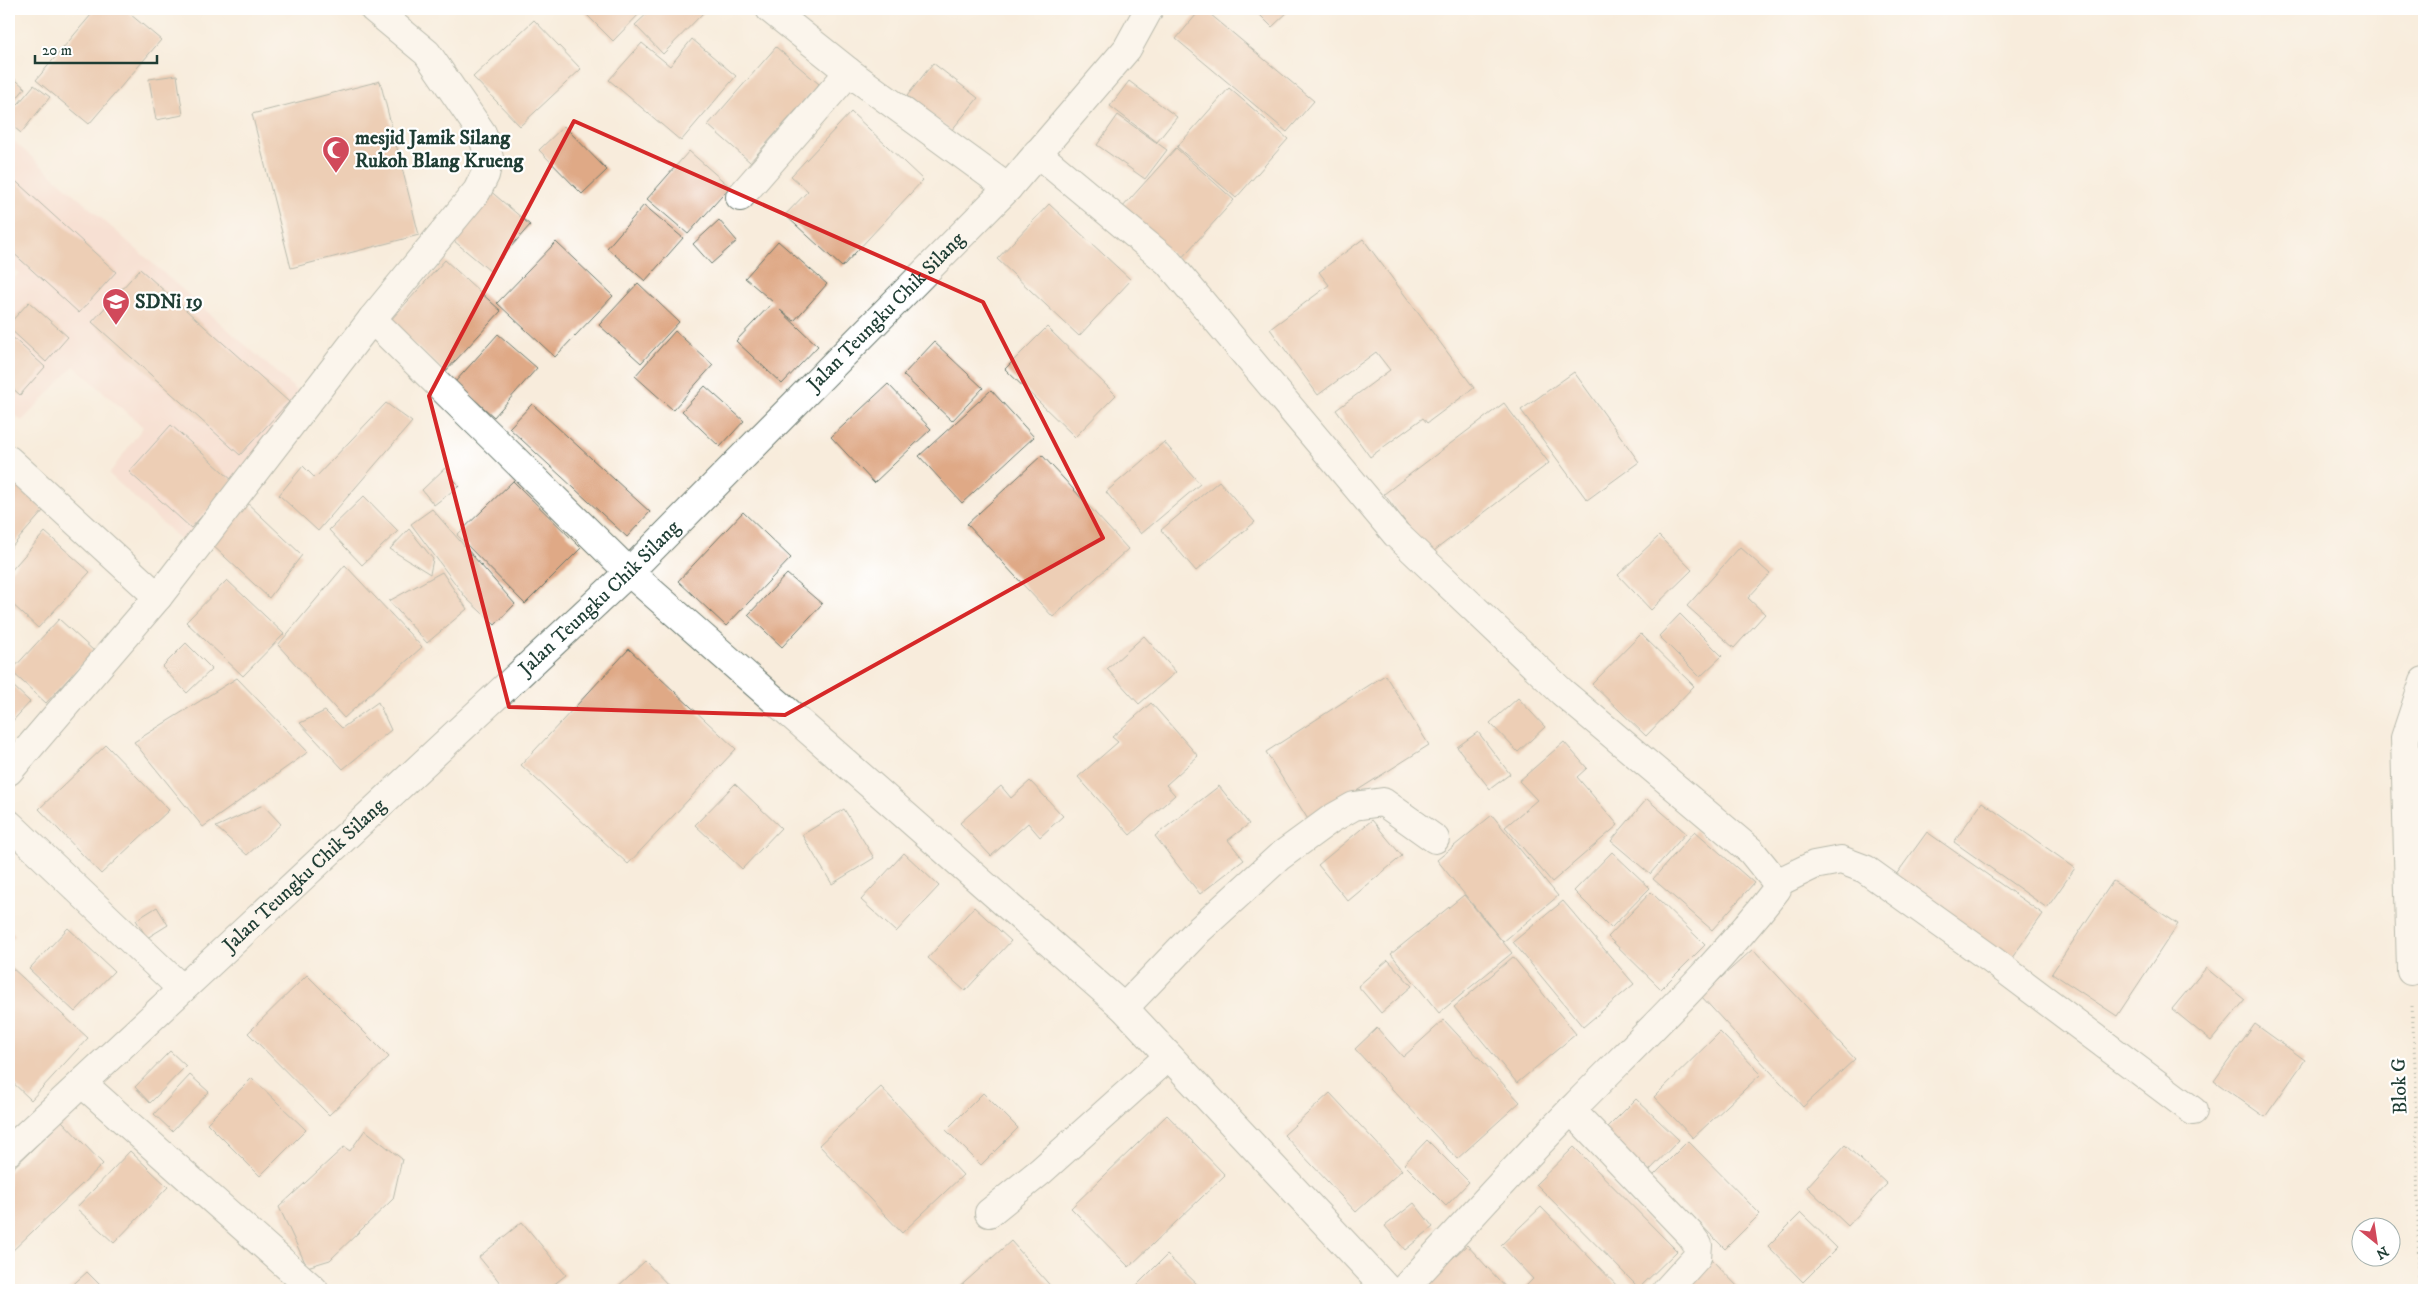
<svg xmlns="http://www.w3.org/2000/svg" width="2433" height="1299" viewBox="0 0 2433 1299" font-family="'IM FELL DW Pica',serif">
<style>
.built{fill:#f7d1c7}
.building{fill:#dfa986}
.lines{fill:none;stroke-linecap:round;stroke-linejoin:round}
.minor-casing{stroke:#6b7a6f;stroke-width:30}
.tertiary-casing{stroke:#6b7a6f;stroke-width:30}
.path{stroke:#6b7a6f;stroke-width:3;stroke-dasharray:1 4;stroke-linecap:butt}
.minor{stroke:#fff;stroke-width:28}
.tertiary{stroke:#fff;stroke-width:28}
.marked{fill:none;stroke:#d62828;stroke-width:4;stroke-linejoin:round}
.labels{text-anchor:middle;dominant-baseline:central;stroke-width:4.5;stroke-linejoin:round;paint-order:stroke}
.poi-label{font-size:20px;font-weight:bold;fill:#1f3d34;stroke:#fff;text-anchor:start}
.street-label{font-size:20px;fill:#1f3d34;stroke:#fff}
</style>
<rect width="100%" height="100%" fill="#fff"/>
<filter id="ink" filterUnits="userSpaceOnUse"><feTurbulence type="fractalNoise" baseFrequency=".02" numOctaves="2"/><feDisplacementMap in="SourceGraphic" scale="10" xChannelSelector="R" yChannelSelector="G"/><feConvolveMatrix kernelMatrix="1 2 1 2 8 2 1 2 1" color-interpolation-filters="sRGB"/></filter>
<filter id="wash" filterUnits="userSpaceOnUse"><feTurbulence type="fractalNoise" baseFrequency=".0096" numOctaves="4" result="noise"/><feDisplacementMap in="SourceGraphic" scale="20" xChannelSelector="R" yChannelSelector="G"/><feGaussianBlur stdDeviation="1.12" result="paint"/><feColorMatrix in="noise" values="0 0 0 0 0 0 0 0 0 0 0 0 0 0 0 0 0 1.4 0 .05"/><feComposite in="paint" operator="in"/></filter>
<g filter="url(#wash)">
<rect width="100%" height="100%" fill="#f8ecdc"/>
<polygon class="built" points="9,137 302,395 188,547 109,474 143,427 74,366 22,421 9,410 9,285 19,273 9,264"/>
<g id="blocks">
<g class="building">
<polygon points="96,9 124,9 161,40 89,124 36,80"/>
<polygon points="581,9 644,9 613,41"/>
<polygon points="652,9 707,9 663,54 635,25"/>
<polygon points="787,9 808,9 799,19"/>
<polygon points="1201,9 1204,9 1314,101 1287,132 1176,39"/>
<polygon points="1254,9 1291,9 1272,27"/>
<polygon points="534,20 581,69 520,126 473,77"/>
<polygon points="692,39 736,76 681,141 609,80 642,43 670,66"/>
<polygon points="776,47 819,84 750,162 708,125"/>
<polygon points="933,63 978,98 951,131 907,96"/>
<polygon points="9,74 25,88 9,108"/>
<polygon points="177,75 183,115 156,120 149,79"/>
<polygon points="380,81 419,235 291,268 252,114"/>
<polygon points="1129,81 1177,117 1157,142 1110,106"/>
<polygon points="34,85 50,97 21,133 9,123 9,115"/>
<polygon points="1229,88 1288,139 1236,198 1177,147"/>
<polygon points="851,112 923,180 842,267 785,215 808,191 791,176"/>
<polygon points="1118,115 1167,150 1145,179 1097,145"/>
<polygon points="564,126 607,170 582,194 539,150"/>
<polygon points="1176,148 1234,200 1179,261 1121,209"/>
<polygon points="689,151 730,187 688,234 647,199"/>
<polygon points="9,175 116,272 79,313 9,249"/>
<polygon points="488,189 530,225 490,271 448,236"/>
<polygon points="1049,204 1131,280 1079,336 997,259"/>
<polygon points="644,205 683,238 645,281 607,248"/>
<polygon points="719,220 737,241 711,264 693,244"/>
<polygon points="1363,239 1474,388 1427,423 1423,418 1370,457 1336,410 1390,370 1376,352 1318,395 1270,329 1329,285 1319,272"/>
<polygon points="778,241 827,284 794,321 780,310 818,346 782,384 736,341 773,302 745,278"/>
<polygon points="556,242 613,296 555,357 497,303"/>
<polygon points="445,260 501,311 445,372 389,322"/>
<polygon points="140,269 289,402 240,455 92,322"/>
<polygon points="638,283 679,322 641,363 599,325"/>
<polygon points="29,302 68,337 46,362 9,328 9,324"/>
<polygon points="1047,327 1116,395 1075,437 1005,369"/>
<polygon points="675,331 713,365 673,410 635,376"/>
<polygon points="9,334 45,367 20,395 9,385"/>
<polygon points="498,334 537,368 494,417 455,382"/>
<polygon points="934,342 983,388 952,421 903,375"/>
<polygon points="1574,372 1639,462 1587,500 1521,410"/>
<polygon points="888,384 931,429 874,483 831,437"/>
<polygon points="705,386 744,421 720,447 682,411"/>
<polygon points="991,390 1034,437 962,503 919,456"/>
<polygon points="386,403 412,422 318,531 279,495 303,466 315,478"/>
<polygon points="1504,403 1549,463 1430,554 1384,494"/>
<polygon points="532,404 650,512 627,537 509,428"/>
<polygon points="171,425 233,481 191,528 129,472"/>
<polygon points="1164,442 1200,484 1141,534 1106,492"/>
<polygon points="1042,455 1128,549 1053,617 967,524"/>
<polygon points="445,468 459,486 434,505 422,490"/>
<polygon points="9,478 44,510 9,550"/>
<polygon points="513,481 581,548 525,604 457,535"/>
<polygon points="1219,481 1255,522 1196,571 1161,530"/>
<polygon points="364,496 398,531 362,565 329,530"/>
<polygon points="243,499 302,555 269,598 210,543"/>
<polygon points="432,509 515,604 495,625 466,598 411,524"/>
<polygon points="743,512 791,558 726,626 678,581"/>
<polygon points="409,529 433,559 430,574 390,549"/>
<polygon points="45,532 90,572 38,628 9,601 9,573"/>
<polygon points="1659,536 1692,570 1651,610 1618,575"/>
<polygon points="1740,547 1770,574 1748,598 1765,614 1734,648 1687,606"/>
<polygon points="345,565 422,647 344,718 278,645"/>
<polygon points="442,572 467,609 427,643 389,601"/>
<polygon points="787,574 822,604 782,647 748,615"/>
<polygon points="227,580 284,634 243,676 186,622"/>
<polygon points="1680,614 1722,656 1700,677 1659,636"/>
<polygon points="59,619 94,651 46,703 11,671"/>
<polygon points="1641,634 1694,686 1646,736 1592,684"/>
<polygon points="1144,636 1176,672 1139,704 1107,669"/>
<polygon points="186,643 212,669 187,693 162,667"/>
<polygon points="629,649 736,749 628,864 521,765"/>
<polygon points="1385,675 1429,745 1309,821 1266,752"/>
<polygon points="237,678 308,752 203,827 134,742"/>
<polygon points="9,682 30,702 9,725"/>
<polygon points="1518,698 1545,727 1518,752 1490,723"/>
<polygon points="378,702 391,730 343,769 300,723 325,711 342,728"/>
<polygon points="1151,703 1198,756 1166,785 1175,795 1130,835 1078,777 1118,742 1112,737"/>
<polygon points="1478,732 1510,774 1490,789 1457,747"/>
<polygon points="1564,742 1587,768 1577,777 1618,825 1552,882 1505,827 1537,800 1519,781"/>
<polygon points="106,745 169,810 101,874 39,809"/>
<polygon points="1030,781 1063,816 1040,837 1028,823 991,856 960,823 1001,786 1011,798"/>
<polygon points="735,784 781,828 742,869 695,825"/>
<polygon points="1219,786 1249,824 1228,840 1244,860 1200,894 1155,836"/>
<polygon points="1647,799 1686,833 1650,874 1611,841"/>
<polygon points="1982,802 2075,868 2047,908 1954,842"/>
<polygon points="263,805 281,824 247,855 216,827"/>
<polygon points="844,809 874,858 832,884 802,835"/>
<polygon points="1492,815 1558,896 1503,942 1437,860"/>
<polygon points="1372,820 1402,856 1348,901 1318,865"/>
<polygon points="1695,831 1754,883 1712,930 1653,879"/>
<polygon points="1927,832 2043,914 2009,962 1893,879"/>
<polygon points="1612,852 1650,888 1611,928 1574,891"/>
<polygon points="904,853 939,886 896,932 861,900"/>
<polygon points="2113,881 2178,924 2117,1016 2052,973"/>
<polygon points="1651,892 1705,945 1661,989 1608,937"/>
<polygon points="1464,895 1512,953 1439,1013 1391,954"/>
<polygon points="1563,901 1634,984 1583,1027 1513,942"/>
<polygon points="157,907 168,925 147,938 136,920"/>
<polygon points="974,907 1011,941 965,991 928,958"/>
<polygon points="68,928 114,971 75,1012 29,969"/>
<polygon points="9,929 15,936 9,942"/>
<polygon points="1753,949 1855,1059 1803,1107 1701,996"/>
<polygon points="1513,957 1576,1034 1517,1083 1454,1007"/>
<polygon points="1388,960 1412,986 1381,1013 1358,986"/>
<polygon points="10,966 88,1038 31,1100 9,1079"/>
<polygon points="2206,968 2245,1000 2211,1041 2172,1009"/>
<polygon points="307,975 389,1057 329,1115 248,1033"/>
<polygon points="1444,1020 1520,1102 1457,1159 1355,1049 1377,1028 1403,1057"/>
<polygon points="2255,1024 2305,1060 2265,1117 2214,1081"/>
<polygon points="1720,1032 1761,1074 1693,1138 1654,1097"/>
<polygon points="170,1051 186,1066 150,1103 135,1087"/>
<polygon points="190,1075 209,1092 172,1131 154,1114"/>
<polygon points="252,1078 306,1130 260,1176 207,1123"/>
<polygon points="881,1087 963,1175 902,1233 819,1145"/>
<polygon points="983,1093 1018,1128 981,1165 946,1130"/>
<polygon points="1330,1093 1402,1170 1356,1212 1284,1135"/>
<polygon points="1636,1099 1679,1140 1647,1173 1604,1131"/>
<polygon points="1167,1115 1225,1175 1129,1267 1071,1208"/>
<polygon points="62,1121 103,1164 9,1254 9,1172"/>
<polygon points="365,1130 402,1159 393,1199 330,1260 307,1267 279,1207 344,1147 350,1151"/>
<polygon points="1427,1140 1469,1182 1446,1206 1404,1164"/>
<polygon points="1688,1141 1760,1214 1725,1249 1653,1176"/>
<polygon points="1845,1145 1887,1184 1848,1226 1807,1187"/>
<polygon points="1574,1147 1677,1251 1639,1288 1536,1184"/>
<polygon points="130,1151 168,1187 114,1243 76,1208"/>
<polygon points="1414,1203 1433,1227 1405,1250 1385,1226"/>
<polygon points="1541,1207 1621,1290 1522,1290 1533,1279 1501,1245"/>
<polygon points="1801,1213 1837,1248 1803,1282 1768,1246"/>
<polygon points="522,1222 566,1275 547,1290 506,1290 479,1257"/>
<polygon points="1011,1241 1054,1290 956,1290"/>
<polygon points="1467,1245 1508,1290 1418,1290"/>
<polygon points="1167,1255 1203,1290 1132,1290"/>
<polygon points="1709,1257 1741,1290 1674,1290"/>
<polygon points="645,1261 673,1290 614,1290"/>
<polygon points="87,1272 105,1290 67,1290"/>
</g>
</g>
</g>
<g filter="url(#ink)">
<use href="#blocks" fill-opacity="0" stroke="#6b7a6f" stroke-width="1"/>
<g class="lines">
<defs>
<g id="minor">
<polyline points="770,9 849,72 1008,188"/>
<path d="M1037 153 1168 262 1396 534 1562 692 1751 851 1777 883V889C1717 967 1645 1035 1576 1105 1517 1165 1461 1228 1403 1290"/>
<polyline points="740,197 849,72"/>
<polyline points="372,319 477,191 485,175 489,158 482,133 427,53 374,9"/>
<polyline points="9,460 158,597"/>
<polyline points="9,771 158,597 372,319 629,572 1124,1008 1388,1290"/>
<polyline points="9,824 182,989"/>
<polyline points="1777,883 1814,865 1841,860 1865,869 1988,957 2193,1111"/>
<polyline points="2411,971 2405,738 2424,681"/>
<polyline points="1124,1008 1198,931 1279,857 1331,819 1354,806 1383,802 1435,839"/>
<polyline points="1571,1110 1690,1234 1698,1245 1697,1257 1667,1290"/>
<polyline points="989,1213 1041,1171 1168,1057"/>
</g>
<g id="tertiary">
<polyline points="82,1083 314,1290"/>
<path id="s1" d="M9 1151 629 572 1008 188 1127 49 1149 9"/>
</g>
</defs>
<use href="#minor" class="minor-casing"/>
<use href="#tertiary" class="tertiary-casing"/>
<polyline class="path" points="2412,1006 2416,1084 2419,1290"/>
<use href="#minor" class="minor"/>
<use href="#tertiary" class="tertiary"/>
</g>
</g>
<path d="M0 0H2433V1299H0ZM574 121 983 302 1103 538 785 715 509 707 429 396Z" fill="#f8ecdc" fill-opacity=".55" fill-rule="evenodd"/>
<path class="marked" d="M574 121 983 302 1103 538 785 715 509 707 429 396Z"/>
<defs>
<symbol id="mosque-pin" viewBox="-11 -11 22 30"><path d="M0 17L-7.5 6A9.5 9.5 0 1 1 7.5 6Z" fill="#d1495b" stroke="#fff"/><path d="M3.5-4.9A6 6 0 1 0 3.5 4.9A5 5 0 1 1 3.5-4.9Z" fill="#fff"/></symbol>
<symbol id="school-pin" viewBox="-11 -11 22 30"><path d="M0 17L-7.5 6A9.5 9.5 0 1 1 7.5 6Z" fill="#d1495b" stroke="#fff"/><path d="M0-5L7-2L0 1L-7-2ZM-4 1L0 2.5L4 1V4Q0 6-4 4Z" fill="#fff"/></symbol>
</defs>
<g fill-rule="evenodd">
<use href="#mosque-pin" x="320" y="134" width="32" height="43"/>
<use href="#school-pin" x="100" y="286" width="32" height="43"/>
</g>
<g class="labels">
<g class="poi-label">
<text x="355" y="138">mesjid Jamik Silang<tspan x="355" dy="23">Rukoh Blang Krueng</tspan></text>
<text x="135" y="302">SDNi 19</text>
</g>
<g class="street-label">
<text stroke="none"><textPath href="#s1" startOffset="1214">Jalan Teungku Chik Silang</textPath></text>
<text stroke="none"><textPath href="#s1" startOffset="809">Jalan Teungku Chik Silang</textPath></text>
<text stroke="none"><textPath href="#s1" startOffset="404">Jalan Teungku Chik Silang</textPath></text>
<text transform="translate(2400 1086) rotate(-92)">Blok G</text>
</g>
</g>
<rect width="2433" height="1299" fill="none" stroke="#fff" stroke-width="30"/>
<g transform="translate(2376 1242) rotate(150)"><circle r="24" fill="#ffffff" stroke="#a5b1ae"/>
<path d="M0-4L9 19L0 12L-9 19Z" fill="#d1495b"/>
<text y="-8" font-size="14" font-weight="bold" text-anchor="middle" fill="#1f3d34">N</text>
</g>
<path d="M35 55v8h122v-8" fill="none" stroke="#1f3d34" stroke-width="2.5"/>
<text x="42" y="55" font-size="15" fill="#1f3d34" stroke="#ffffff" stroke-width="4" paint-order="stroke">20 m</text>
</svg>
